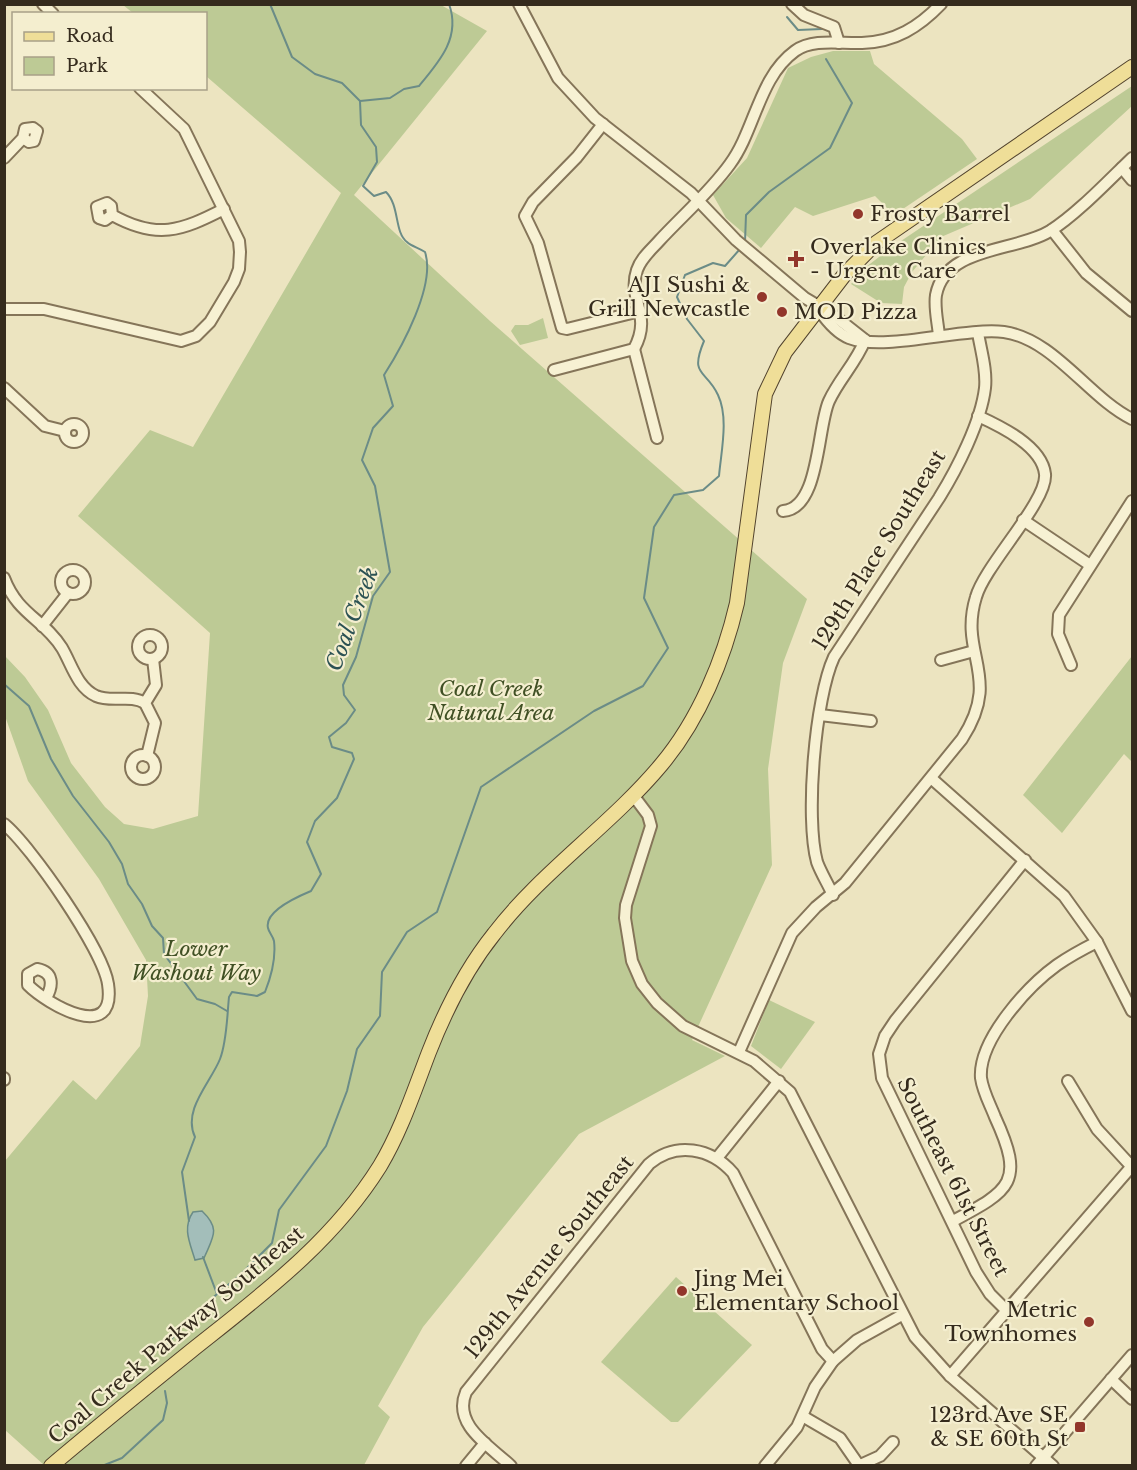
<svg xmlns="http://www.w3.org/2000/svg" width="1137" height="1470" viewBox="0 0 1137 1470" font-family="'Libre Baskerville',serif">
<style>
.green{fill:#bdca95}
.water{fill:#a3beba;stroke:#6b8c87;stroke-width:1.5}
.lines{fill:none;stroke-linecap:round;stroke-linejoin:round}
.stream{stroke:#6b8c87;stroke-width:2}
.minor-casing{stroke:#857559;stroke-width:14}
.major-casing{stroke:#52432d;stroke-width:16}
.minor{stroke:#f7f1d3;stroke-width:10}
.major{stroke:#efde98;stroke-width:14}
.poi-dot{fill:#92362b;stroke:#f4eecf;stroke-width:2}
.labels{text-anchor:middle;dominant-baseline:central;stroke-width:4.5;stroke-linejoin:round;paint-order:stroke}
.poi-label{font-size:21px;fill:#352b1d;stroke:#f4eecf;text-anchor:start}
.street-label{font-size:21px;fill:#352b1d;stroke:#f4eecf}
.park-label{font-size:21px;font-style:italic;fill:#405024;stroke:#f4eecf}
.water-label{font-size:22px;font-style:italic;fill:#2c5254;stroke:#f4eecf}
</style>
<rect width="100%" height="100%" fill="#ece4c0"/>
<g class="green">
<polygon points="123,5 441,5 487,31 354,195 490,321 807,599 783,663 768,769 772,865 692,1040 725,1056 579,1134 423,1327 378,1406 390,1417 364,1465 44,1465 5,1430 5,1161 73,1080 96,1100 140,1046 148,996 146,960 99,879 28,781 5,716 5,656 25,677 48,710 71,763 105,807 124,824 153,829 198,816 210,633 78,516 150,430 193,447 341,193 206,76 206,14 133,13"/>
<polygon points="833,51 870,51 874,64 962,139 977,159 894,215 875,196 813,216 795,207 761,248 726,218 713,195 747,158 788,68 811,57"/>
<polygon points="1132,86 1132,106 1030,199 941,237 912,272 904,287 902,304 881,303 851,284 866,267 892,247"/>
<polygon points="543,318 548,338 520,345 511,331 515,325 528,325"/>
<polygon points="1132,656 1132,762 1124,754 1062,833 1023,795"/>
<polygon points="769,1000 815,1022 781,1069 751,1046"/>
<polygon points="676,1277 752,1345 678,1422 671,1422 601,1362"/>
</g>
<path class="water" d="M202 1211C221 1229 213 1237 204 1258L195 1260C190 1243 182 1228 193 1212Z"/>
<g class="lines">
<g class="stream">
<polyline points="787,17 798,30 822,29"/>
<path d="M360 101 390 98 404 89 419 86C440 61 461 37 449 4"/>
<polyline points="745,242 746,215 769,192 830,148 852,103 826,59"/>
<polyline points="4,684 29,706 51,759 73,796 109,842 122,864 128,884 142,904 152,926 163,938 164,954 197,999 215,1004 227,1011"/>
<path d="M189 1221 182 1172 195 1137C182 1110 211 1082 220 1059 227 1041 227 1016 229 997L232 992 257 996 265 992C271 977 276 958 274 941 273 936 269 933 268 928 264 911 299 896 311 891L321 874 307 842 315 821 337 798 354 759 352 753 332 747 329 737 346 723 355 710 344 695 343 685 356 657 373 596 390 572 375 486 362 460 373 428 393 406 384 375C402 347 436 285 425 252 419 248 411 246 407 242 394 232 400 206 386 192L374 196 363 186 377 162 376 147 361 125 360 101 342 83 315 74 292 57 270 4"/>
<path d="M217 1294 240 1275 272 1243 279 1210 326 1146 347 1091 357 1049 380 1016 382 972 407 932 437 912 481 787 594 711 643 686 668 648 644 598 654 527 674 495 703 490 719 476C721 452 729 418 718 395 706 369 689 377 704 341L687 319 677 297 685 275 713 263 725 266 740 249"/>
<polyline points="160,1353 182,1326 217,1294 203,1257"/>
<polyline points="102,1466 122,1458 163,1420 167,1403 165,1391"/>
</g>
<defs>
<g id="minor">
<polyline points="43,4 53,14"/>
<polyline points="519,4 558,78 595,118 691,193 736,240 805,298 832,314 865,340"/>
<polyline points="792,4 804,15 834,27 839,43"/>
<polyline points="603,124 577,157 533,202 525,216 538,243 562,328 567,329 640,311"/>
<polyline points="4,158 23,138 25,129 33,128 37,131 34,141 29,142 23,138"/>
<polyline points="1122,168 1132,180"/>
<path d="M112 215 105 220 99 218 97 207 107 203 111 206 112 215C157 240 181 231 224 209"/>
<polyline points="1052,230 1086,273 1132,311"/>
<polyline points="4,309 44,309 181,341 196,336 210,322 234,282 239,269 240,252 239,241 184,129 140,88"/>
<path d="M819 310C826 320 836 333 849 338 885 352 963 327 1004 332 1054 339 1089 398 1132 419"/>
<path d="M939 336C938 323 934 308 936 295 945 246 1016 252 1050 231 1077 214 1109 180 1132 158"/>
<polyline points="634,349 657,438"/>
<path d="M554 370 634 349C653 314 627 300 637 270 641 258 651 250 659 241 682 216 710 192 730 164 755 130 759 77 795 51 813 38 841 44 862 43 895 42 919 27 941 4"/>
<polyline points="4,388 45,426 65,431"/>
<circle cx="74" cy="433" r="9"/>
<path d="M783 511C820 509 817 427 829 401 839 379 856 363 865 340"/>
<polyline points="1023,520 1090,565"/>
<circle cx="73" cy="582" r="12"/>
<path d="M4 578C18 615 44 619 62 648 72 665 77 687 96 696 112 703 130 694 145 703"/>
<polyline points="42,626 68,593"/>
<circle cx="150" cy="647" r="12"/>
<polyline points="941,660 974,651"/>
<polyline points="1071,665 1058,634 1059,615 1132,501"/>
<polyline points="820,715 871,721"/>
<circle cx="143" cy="767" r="12"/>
<polyline points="147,756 155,723 145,703 156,685 153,659"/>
<polyline points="931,778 1064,896 1097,942 1132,1011"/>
<polyline points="633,795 648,815 651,826 626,905 625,918 632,961 642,984 657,1003 683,1026 754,1061 790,1092 915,1337 950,1376 1053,1466"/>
<path d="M4 824C31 846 103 950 108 984 117 1045 47 1004 28 985V974L37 969C54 972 53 986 46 998"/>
<path d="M833 895C828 884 821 873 817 862 805 818 815 698 834 657L939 498C957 469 981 422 985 388 987 370 981 351 978 333"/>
<path d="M739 1052 792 933 816 907 845 883 962 739C1003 676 958 655 976 597 985 565 1048 501 1045 474 1042 446 1000 426 978 416"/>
<polyline points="4,1078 4,1080"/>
<polyline points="1068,1081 1097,1129 1132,1167"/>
<polyline points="717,1158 779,1081"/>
<path d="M953 1221C1011 1190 1025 1182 995 1117 990 1104 983 1092 981 1078 978 1040 1028 986 1057 965 1070 956 1083 949 1097 942"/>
<polyline points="1007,1311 990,1294 976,1272 882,1078 879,1054 885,1036 895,1021 1025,860"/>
<polyline points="950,1376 1132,1166"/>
<polyline points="1111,1379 1132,1399"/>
<polyline points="804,1417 840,1438 858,1464"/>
<polyline points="466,1466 485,1443"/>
<path d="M511 1466C490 1446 452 1425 466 1392L649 1164C676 1141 711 1148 733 1173L822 1349 833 1361"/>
<polyline points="765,1466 797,1427 815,1387 833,1361 857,1340 902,1315"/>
<polyline points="858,1466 880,1456 893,1442"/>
<polyline points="1036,1466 1132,1355"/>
</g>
<path id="major" d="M51 1466C97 1427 144 1389 191 1351 260 1296 332 1243 380 1166 401 1131 414 1091 429 1052 445 1011 466 969 494 934 542 871 610 826 661 765 699 720 724 659 737 603L765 394 785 352 845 274 876 243 1132 67"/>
</defs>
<use href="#minor" class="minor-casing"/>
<use href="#major" class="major-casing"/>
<use href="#minor" class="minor"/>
<use href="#major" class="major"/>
</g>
<g class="poi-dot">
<circle cx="858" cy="214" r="6"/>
<path d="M793 250h6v6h6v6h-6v6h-6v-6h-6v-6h6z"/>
<circle cx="762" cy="297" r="6"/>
<circle cx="782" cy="312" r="6"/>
<circle cx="682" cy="1291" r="6"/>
<circle cx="1089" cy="1322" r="6"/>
<rect x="1074" y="1421" width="12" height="12" rx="3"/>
</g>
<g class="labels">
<g class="poi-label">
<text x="870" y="214">Frosty Barrel</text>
<text x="810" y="247">Overlake Clinics<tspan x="810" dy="24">- Urgent Care</tspan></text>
<text x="750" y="285" text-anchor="end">AJI Sushi &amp;<tspan x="750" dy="24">Grill Newcastle</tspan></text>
<text x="794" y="312">MOD Pizza</text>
<text x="694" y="1279">Jing Mei<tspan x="694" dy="24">Elementary School</tspan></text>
<text x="1077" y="1310" text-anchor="end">Metric<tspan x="1077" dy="24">Townhomes</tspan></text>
<text x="1068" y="1415" text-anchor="end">123rd Ave SE<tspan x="1068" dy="24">&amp; SE 60th St</tspan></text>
</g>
<g class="street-label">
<text transform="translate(879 550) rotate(-58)">129th Place Southeast</text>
<text transform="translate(953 1177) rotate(63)">Southeast 61st Street</text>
<text transform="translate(549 1257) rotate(-51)">129th Avenue Southeast</text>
<text transform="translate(176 1335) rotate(-40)">Coal Creek Parkway Southeast</text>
</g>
<g class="park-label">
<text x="491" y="689">Coal Creek<tspan x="491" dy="24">Natural Area</tspan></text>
<text x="196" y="949">Lower<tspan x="196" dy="24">Washout Way</tspan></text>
</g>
<g class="water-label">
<text transform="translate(352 619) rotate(-69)">Coal Creek</text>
</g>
</g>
<rect width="1137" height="1470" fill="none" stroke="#352b1d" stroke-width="12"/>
<rect x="12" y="12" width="195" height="78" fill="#f4eecf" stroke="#a8a088" stroke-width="1.5"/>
<rect x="24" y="32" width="30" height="9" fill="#efde98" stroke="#a8a088" stroke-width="1.5"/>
<text x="66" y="42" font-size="18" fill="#352b1d">Road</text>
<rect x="24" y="57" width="30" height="18" fill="#bdca95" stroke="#a8a088" stroke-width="1.5"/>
<text x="66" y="72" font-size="18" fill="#352b1d">Park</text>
</svg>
